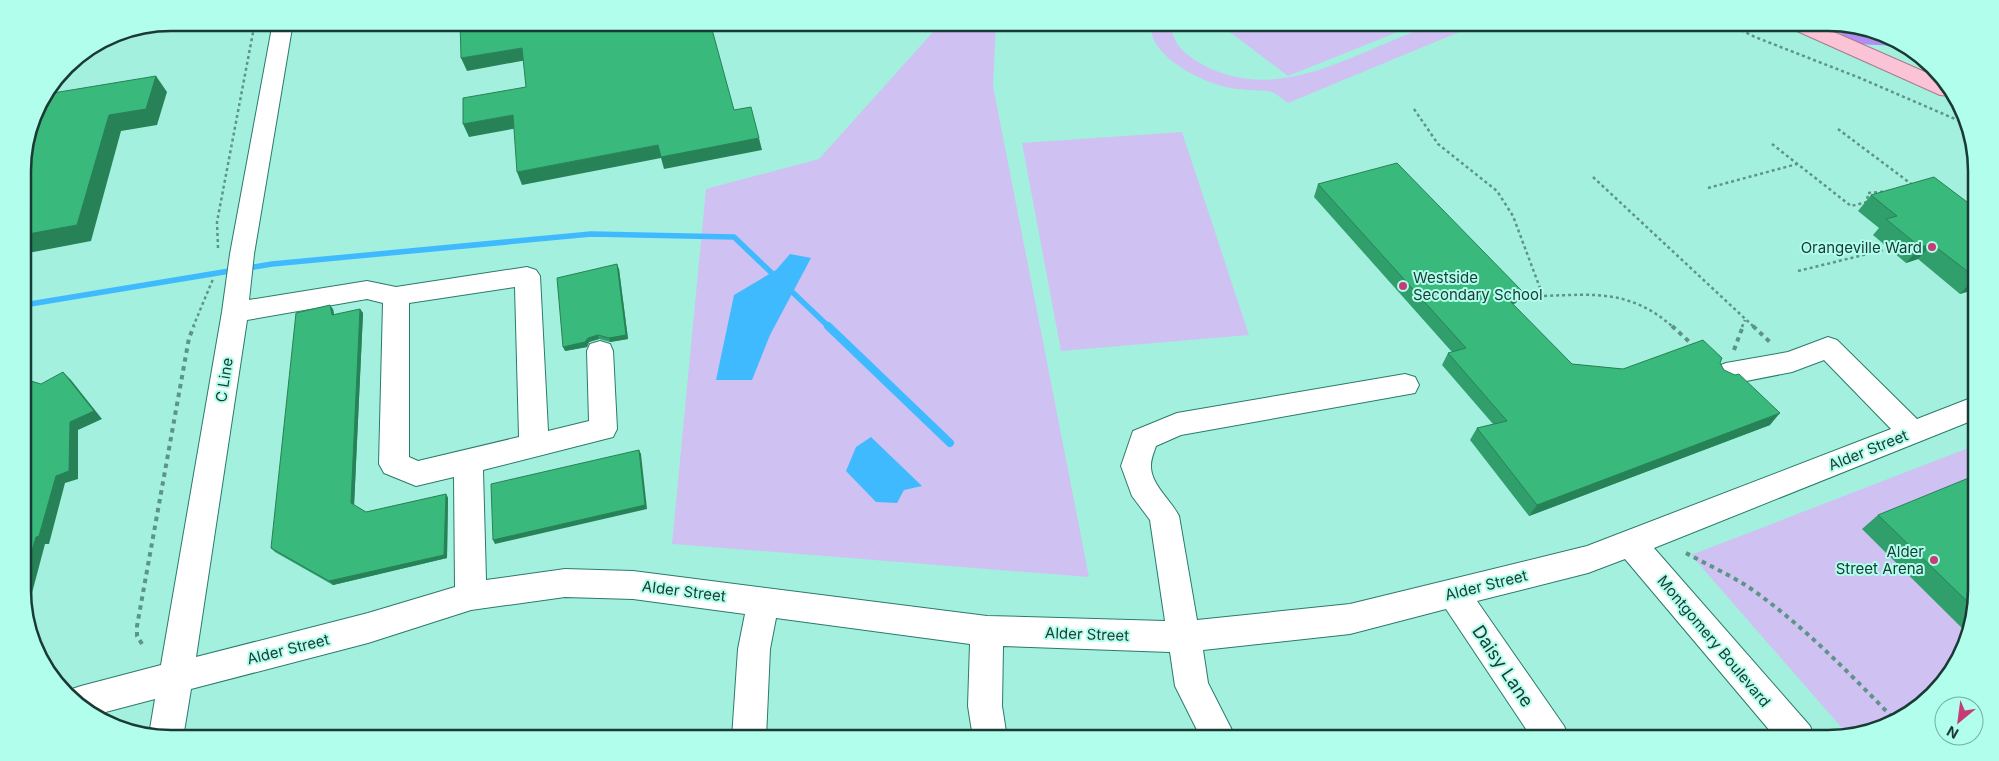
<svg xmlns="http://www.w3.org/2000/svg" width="1999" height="761" viewBox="0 0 1999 761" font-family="Inter,sans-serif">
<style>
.green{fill:#cfc2f3}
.forest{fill:#af8ff2}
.water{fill:#3fbafe}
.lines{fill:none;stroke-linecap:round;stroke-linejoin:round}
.stream-far1{stroke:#3fbafe;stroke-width:5.5}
.stream{stroke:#3fbafe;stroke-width:8}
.minor-casing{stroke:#2b7a6b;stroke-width:2}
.major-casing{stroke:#aa798b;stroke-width:2}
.path-far1{stroke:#5e9488;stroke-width:2.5;stroke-dasharray:3 3;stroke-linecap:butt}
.path{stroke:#5e9488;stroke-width:4;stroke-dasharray:4.5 4.5;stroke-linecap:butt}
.minor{fill:#fff;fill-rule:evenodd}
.major{fill:#fbc3d6;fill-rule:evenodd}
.wall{fill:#319f6b}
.shaded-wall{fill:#288257}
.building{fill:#39b97c;stroke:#288257}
.poi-dot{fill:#c53c77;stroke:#b0feeb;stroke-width:2}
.labels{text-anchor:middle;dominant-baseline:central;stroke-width:4;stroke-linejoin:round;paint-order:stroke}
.poi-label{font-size:15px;fill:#1a3a33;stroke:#b0feeb;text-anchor:end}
.street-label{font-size:15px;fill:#1a3a33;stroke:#b0feeb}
.near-street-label{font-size:18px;fill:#1a3a33;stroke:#b0feeb}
.rim{fill:none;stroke:#1a3a33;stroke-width:2.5}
</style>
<rect width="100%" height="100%" fill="#a3f0de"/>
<g class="green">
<polygon points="941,23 996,23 993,86 1089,577 672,544 706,189 819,159"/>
<path d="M1151 23H1171C1172 43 1183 53 1200 63 1269 103 1339 62 1403 36 1414 32 1425 26 1435 23 1449 19 1467 22 1481 23L1288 103C1283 100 1277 94 1272 92 1257 89 1241 91 1226 87 1200 81 1147 55 1151 23Z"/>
<polygon points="1218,23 1420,23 1288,76"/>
<polygon points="1182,132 1249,335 1061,351 1022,143"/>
<polygon points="1976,445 1976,590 1969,638 1946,680 1918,708 1876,731 1849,736 1691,555"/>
</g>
<polygon class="forest" points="1826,23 1876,30 1899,46 1855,44"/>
<g class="water">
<polygon points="790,254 811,258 770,335 752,380 716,380 734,295 776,270"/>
<polygon points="871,437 922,486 904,490 897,503 876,502 846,471 856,447"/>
</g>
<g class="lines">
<g class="stream-far1">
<polyline points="786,286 829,327"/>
<polyline points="24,305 272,264 591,234 734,237 778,279"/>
</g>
<polyline class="stream" points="828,326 950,443"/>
<defs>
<path id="minor" d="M273 22H293L254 254 249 300 367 281 396 287 527 267 536 270 540 276 548 431 589 421 587 351 590 344 600 341 610 344 613 351 617 429 613 437 483 470 486 580 565 569 633 571 987 616 1165 621 1150 520 1132 496 1121 466 1133 431 1177 413 1405 374 1415 377 1419 385 1415 393 1181 435 1156 446C1154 452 1151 459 1151 465 1150 484 1171 500 1179 516L1197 620 1350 604 1587 546 1891 429 1824 360 1792 372 1726 385 1716 381 1712 374 1716 367 1726 363 1788 352 1828 337 1837 340 1917 419 1976 396V419L1654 548 1810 726 1815 738H1776L1625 559 1588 573 1477 601 1564 726 1569 738H1532L1446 609 1350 634 1203 650 1208 683 1236 738H1201L1175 686 1170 652 1003 646 1002 706 1007 738H973L968 706 970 644 776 618 770 649 766 738H732L738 649 745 614 633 599 565 597 471 610 368 643 191 689 183 738 149 735 155 699 98 714 68 693 69 690 81 686 161 665 222 312 230 254ZM515 287 519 437 418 461 409 457V303ZM367 299 383 303 379 464 384 473 416 486 454 477 455 587 368 613 196 657 247 320Z"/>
<polygon id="major" points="1783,22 1811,22 1943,80 1950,96 1940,95 1786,26"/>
</defs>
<use href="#minor" class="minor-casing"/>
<use href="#major" class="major-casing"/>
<g class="path-far1">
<polyline points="1725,22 1755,37 1860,78 1962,122"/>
<polyline points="1859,28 1889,39"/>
<path d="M1414 109 1438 144 1497 191 1513 216 1543 296C1596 294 1631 290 1673 327"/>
<polyline points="1838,129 1914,186"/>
<polyline points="1772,144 1851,206 1867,202 1868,193 1890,191"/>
<polyline points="1593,177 1754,327"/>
<polyline points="1708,188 1797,164"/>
<polyline points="218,248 217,222 255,22"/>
<polyline points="1798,271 1888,249"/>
<polyline points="193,327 213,279"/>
<polyline points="1742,327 1745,320"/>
</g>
<g class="path">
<polyline points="1672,326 1695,347"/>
<polyline points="1753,326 1771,343"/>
<polyline points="1734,350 1743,326"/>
<path d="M1686 553C1706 564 1728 574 1747 586 1802 624 1848 672 1895 720"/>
<polyline points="142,644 137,636 137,626 189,338 194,326"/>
</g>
<use href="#minor" class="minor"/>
<use href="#major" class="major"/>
</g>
<g class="wall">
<polygon points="1318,184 1516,303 1512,304 1572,364 1623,369 1720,363 1724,370 1770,425 1529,516 1470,440 1477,428 1493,424 1442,365 1448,353 1452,352 1314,197"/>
<polygon points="1871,195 1975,208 1976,289 1960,294 1918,259 1906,263 1873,235 1879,228 1858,211"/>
<polygon points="619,269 628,339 610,342 599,339 589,342 587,347 565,351"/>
<polygon points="333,309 334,315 360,309 363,313 354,505 366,512 446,494 448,498 447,558 333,585 275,552 271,548"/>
<polygon points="1878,515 1976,590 1969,635 1862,529"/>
</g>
<g class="shaded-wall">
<polygon points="522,48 527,60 467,71 461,58"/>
<polygon points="156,76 167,92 157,125 121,131 91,241 23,254 23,235 109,115"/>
<polygon points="513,115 518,128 469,137 463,124"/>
<polygon points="759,138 762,150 664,169 661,158 522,185 517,172 658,145"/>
<polygon points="1932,244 1918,259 1906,263 1920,247"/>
<polygon points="617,264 619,269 628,339 610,342 609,338"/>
<polygon points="1975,278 1976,278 1976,289 1960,294"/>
<polygon points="1522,291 1516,303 1498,309 1505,296"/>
<polygon points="330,305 333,309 335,319 332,315"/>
<polygon points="360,309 363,313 354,507 351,503"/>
<polygon points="598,335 599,339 589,342 587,347 565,351 563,347"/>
<polygon points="63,372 71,380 102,419 78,430 78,479 65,483 49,544 45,544 28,608 25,609 25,574"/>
<polygon points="1780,413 1770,425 1529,516 1537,505"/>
<polygon points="639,450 641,454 647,509 495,544 493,540"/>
<polygon points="446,494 448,498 447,558 333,585 329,581"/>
</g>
<g class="building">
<polygon points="460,22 710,22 734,110 751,107 759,138 661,157 658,145 517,172 513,115 463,124 463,98 526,87 522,48 461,58"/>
<polygon points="156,76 146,109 109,115 77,225 23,235 23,161 38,105 47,94"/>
<polygon points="1397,163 1522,291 1505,296 1572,364 1623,369 1703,340 1722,358 1720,363 1724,370 1735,375 1739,374 1780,413 1537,505 1477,428 1507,421 1448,353 1466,348 1318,184"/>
<polygon points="1934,177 1975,208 1976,278 1932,244 1920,247 1886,219 1897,216 1871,195"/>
<polygon points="617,264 626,335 609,338 598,335 588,338 585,342 563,347 557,278"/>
<polygon points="330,305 332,315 360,309 351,503 366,512 446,494 444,555 329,581 271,548 296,313"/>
<polygon points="63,372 94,411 70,422 69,471 56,476 39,536 36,537 25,574 24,379 41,384"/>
<polygon points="639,450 645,505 493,540 491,484"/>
<polygon points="1976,475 1976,590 1974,608 1878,515"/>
</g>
<g class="poi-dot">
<circle cx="1932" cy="247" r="5"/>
<circle cx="1403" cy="286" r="5"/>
<circle cx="1934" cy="560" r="5"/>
</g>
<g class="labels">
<g class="poi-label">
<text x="1922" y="247">Orangeville Ward</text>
<text x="1413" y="277" text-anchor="start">Westside<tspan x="1413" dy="17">Secondary School</tspan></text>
<text x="1924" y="551">Alder<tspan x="1924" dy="17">Street Arena</tspan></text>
</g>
<g class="street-label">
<text transform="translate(224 380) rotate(-81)">C Line</text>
<text transform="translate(1868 450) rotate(-22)">Alder Street</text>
<text transform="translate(1486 585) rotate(-14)">Alder Street</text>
<text transform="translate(684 591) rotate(7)">Alder Street</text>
<text transform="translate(1087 634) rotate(2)">Alder Street</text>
<text transform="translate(1714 641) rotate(50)">Montgomery Boulevard</text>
<text transform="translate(288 649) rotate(-14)">Alder Street</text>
</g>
<g class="near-street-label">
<text transform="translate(1503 666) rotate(56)">Daisy Lane</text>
</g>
</g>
<path d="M0 0H1999V761H0ZM171 31H1828A140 140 0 0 1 1968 171V590A140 140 0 0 1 1828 730H171A140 140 0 0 1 31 590V171A140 140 0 0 1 171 31Z" fill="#b0feeb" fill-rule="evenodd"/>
<path class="rim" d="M171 31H1828A140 140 0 0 1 1968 171V590A140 140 0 0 1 1828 730H171A140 140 0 0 1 31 590V171A140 140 0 0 1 171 31Z"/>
<g transform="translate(1959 721) rotate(209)"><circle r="24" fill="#b0feeb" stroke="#74b0a1"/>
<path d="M0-4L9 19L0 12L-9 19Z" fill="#c53c77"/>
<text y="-8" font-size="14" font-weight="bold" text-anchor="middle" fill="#1a3a33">N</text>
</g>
</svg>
